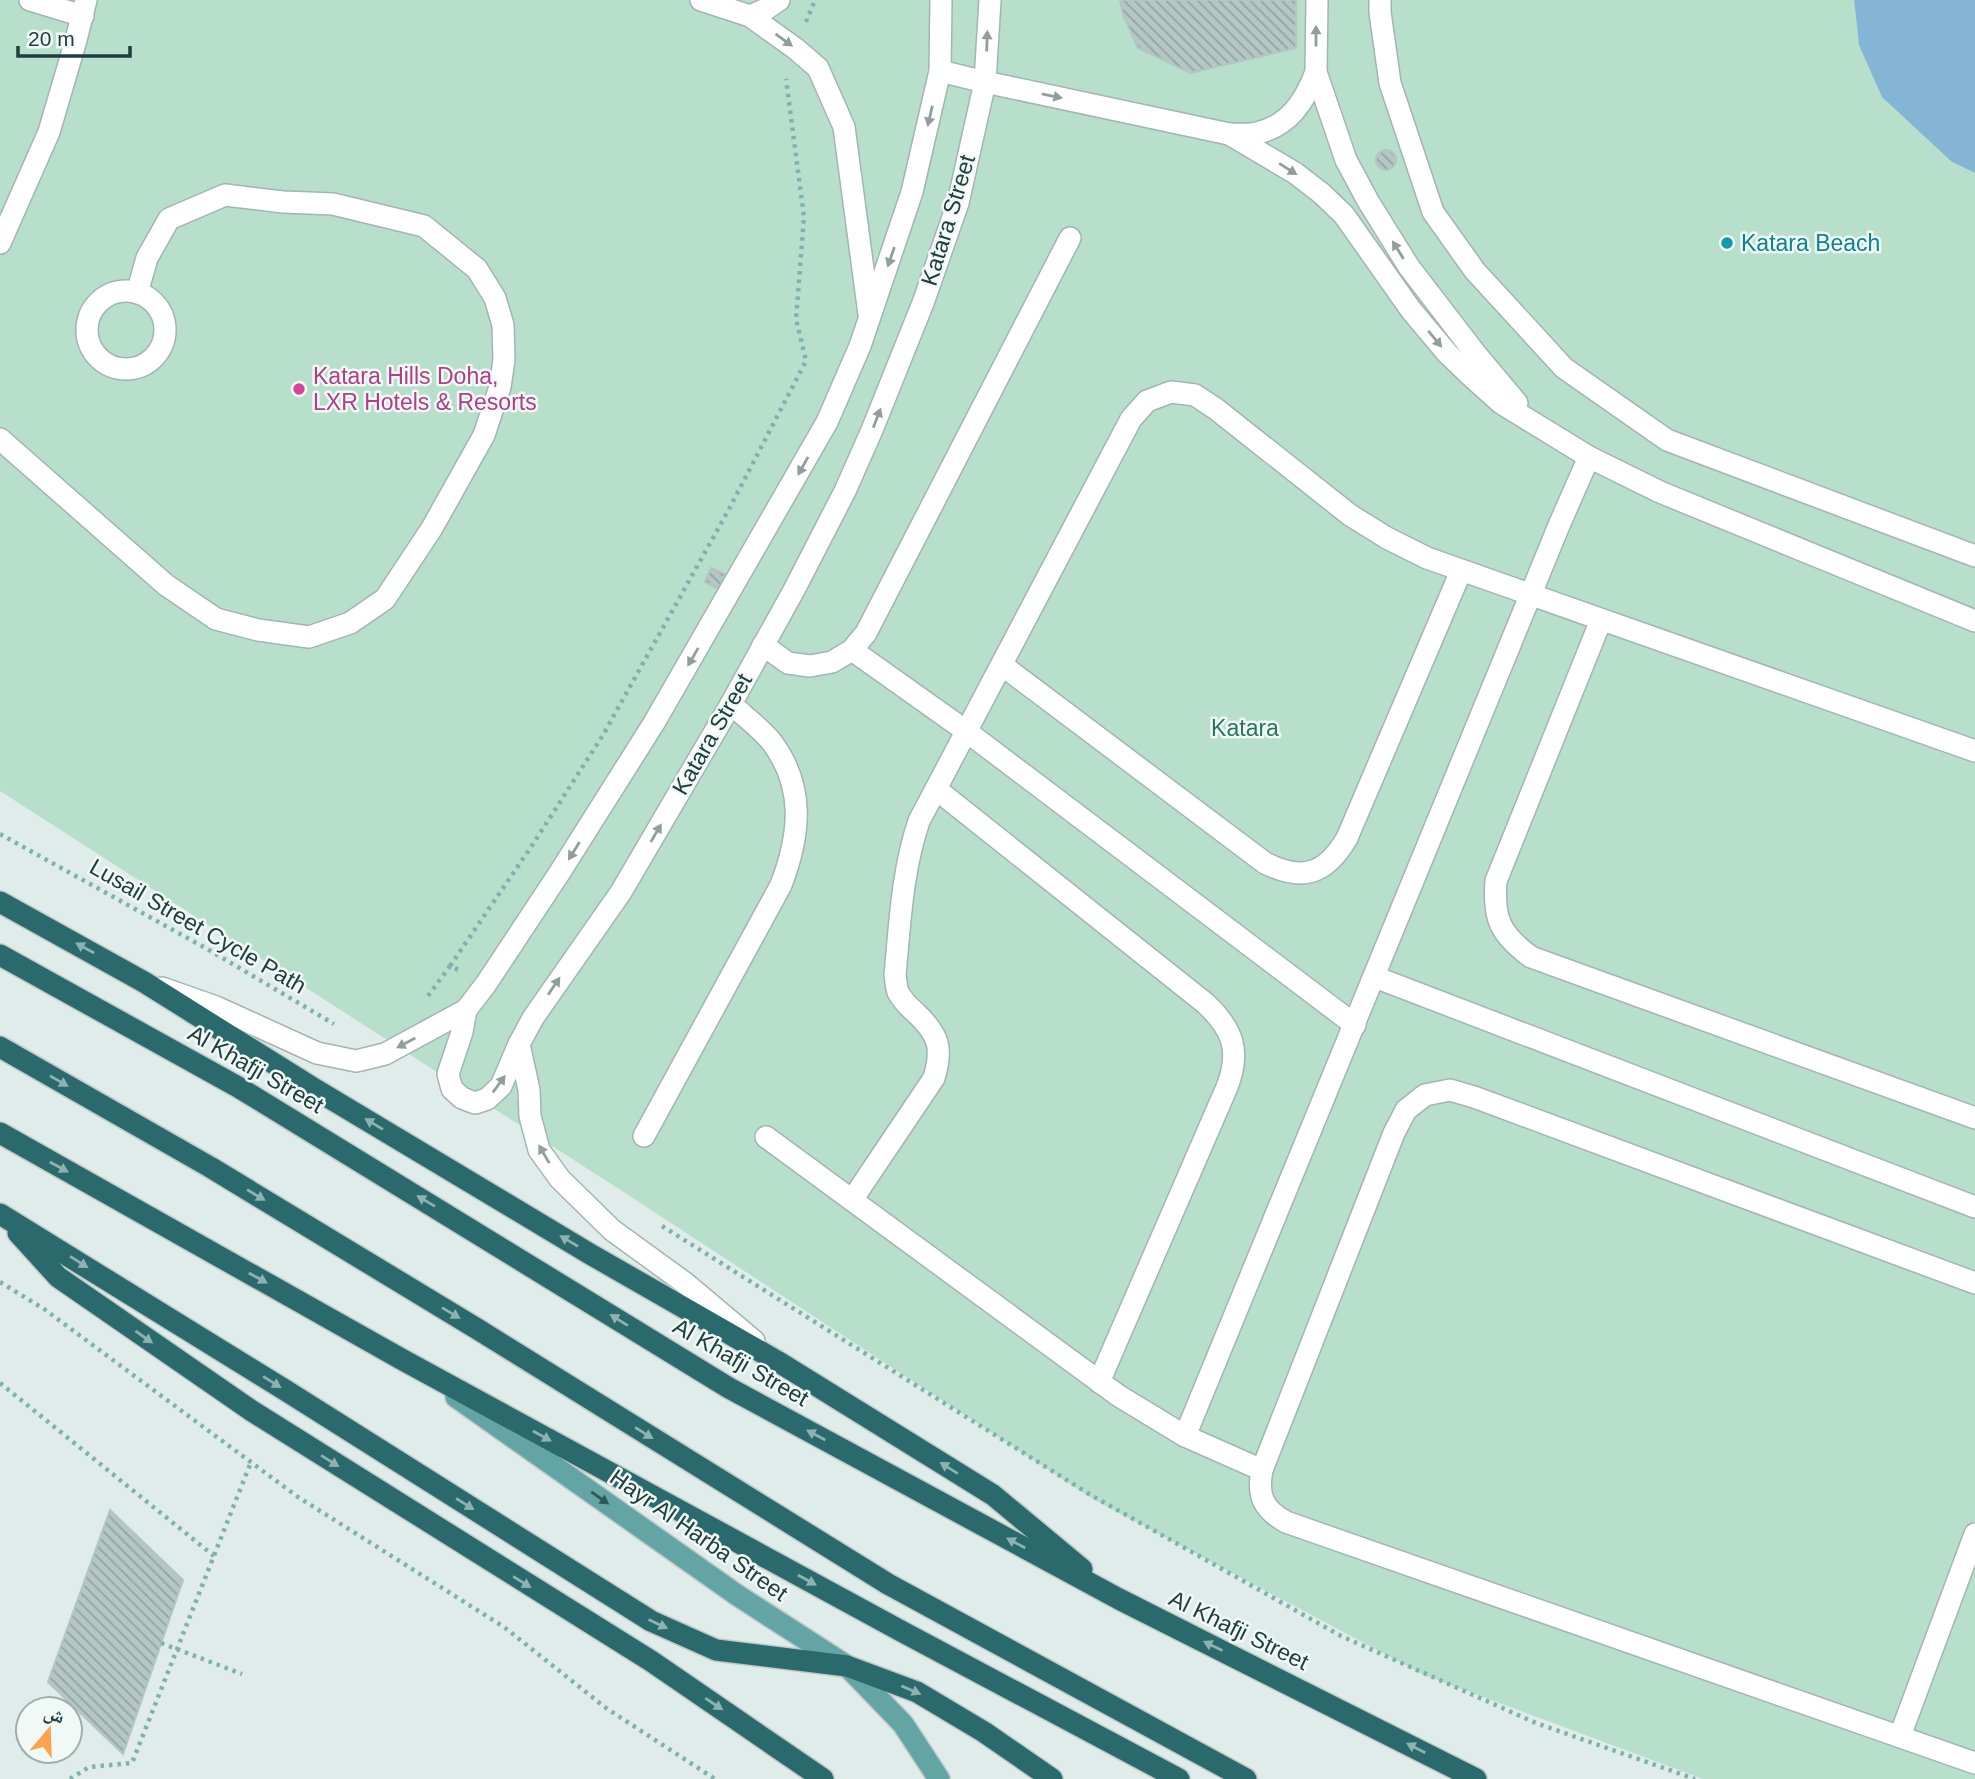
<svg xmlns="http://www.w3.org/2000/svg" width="1975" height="1779" viewBox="0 0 1975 1779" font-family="Arial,'Noto Naskh Arabic',sans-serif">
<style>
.green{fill:#b8dfcc}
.water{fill:#84b5d5}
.building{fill:url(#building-back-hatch);stroke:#b2c6c3;stroke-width:2}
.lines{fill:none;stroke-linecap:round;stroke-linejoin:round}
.minor-casing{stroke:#a3b4b3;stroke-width:24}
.major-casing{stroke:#c1c9c9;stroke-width:24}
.highway-casing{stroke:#c1c9c9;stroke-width:24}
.path{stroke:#7fb2ae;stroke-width:4.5;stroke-dasharray:3.5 5;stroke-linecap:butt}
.minor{stroke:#fff;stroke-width:21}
.major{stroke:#62a5a4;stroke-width:21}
.highway{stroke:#2a6a6c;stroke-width:21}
.oneway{fill:#909e9e}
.oneway2{fill:#8eb2b2}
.oneway3{fill:#305857}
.culture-dot{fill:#0f9aa8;stroke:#f1f9f7;stroke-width:2.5}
.hotel-dot{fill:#d1479c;stroke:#f1f9f7;stroke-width:2.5}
.labels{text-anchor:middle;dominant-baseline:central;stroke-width:5;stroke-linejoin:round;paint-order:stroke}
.street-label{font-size:23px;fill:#203e3d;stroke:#f1f9f7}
.culture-label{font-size:23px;fill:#0d838f;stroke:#f1f9f7;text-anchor:start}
.hotel-label{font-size:23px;fill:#b23c85;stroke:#f1f9f7;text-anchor:start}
.park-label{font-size:23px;fill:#27775a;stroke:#f1f9f7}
</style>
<defs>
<pattern id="building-back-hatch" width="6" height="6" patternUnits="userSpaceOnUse" patternTransform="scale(1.75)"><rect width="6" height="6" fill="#b5c7c4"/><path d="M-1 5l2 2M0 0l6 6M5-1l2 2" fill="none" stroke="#93a3a0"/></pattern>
</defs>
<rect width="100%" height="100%" fill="#e0ecea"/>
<polygon class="green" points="0,0 1854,0 1859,45 1952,162 1975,173 1975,1779 1703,1779 1424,1675 1093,1499 622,1191 0,791"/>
<polygon class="water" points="1854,0 1975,0 1975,173 1952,162 1882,97 1859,45"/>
<g class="building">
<polygon points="1120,0 1296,0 1296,48 1190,73 1138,48 1123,15"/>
<circle cx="1386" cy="160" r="10"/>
<polygon points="711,568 725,574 719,589 705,582"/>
<polygon points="110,1510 183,1580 123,1754 48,1682"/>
</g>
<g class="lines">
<defs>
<g id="minor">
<polyline points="30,0 83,16"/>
<polyline points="701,0 750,16 796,49 818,68 844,127 869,314"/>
<polyline points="1317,0 1316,72 1346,160 1368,201 1409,267 1475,353 1517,403"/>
<polyline points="1380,0 1380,12 1390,83 1433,212 1475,271 1564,368 1667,440 1975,556"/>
<polyline points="750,16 766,9 779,0"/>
<path d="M940 71 985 82 1229 134C1238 134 1248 135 1257 133 1289 126 1305 101 1316 72"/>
<polyline points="1229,134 1295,173 1321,193 1344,215 1411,310 1447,353 1472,377 1501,403 1589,457 1660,492 1975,621"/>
<polyline points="0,243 49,132 76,40 86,0"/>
<circle cx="126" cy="330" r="39"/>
<polyline points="0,439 166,585 216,619 258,630 309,637 350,623 385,599 432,528 484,435 500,387 504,360 503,325 495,298 477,269 424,226 333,204 283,202 225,195 169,219 147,258 137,293"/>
<path d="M1601 620 1496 881C1493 919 1500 934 1531 957L1975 1118"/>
<polyline points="763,645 788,663 810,666 832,662 852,650 866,633 1070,238"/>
<polyline points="852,650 966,731 1355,1025"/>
<path d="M1002 665 1265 863C1303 882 1326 874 1347 838L1461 571"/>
<path d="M936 789 1205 1003C1233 1029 1241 1051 1227 1087L1099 1382"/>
<polyline points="1375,977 1975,1207"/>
<polyline points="162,988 216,1007 317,1053 356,1061 385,1054 466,1010 486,984 560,872 654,723 827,422 860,346 912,192 940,71 941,0"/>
<polyline points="466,1010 462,1032 448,1074 452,1089 462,1098 475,1103 487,1099 501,1086 519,1044 533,1018 621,892 731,704 794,590 845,491 872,430 923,303 958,203 985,82 990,0"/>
<polyline points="519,1044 529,1090 530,1116 539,1150 560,1179 612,1230 685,1283 754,1341"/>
<path d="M644 1136 781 885C800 835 806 787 771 741 759 727 744 716 731 704"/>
<polyline points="766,1137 1119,1396 1185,1436 1262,1470"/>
<path d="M852 1200 934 1078C943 1048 939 1035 916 1013 909 1007 902 1000 898 992 896 987 896 980 895 975 900 923 902 871 919 821L1131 419 1147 401 1171 392 1195 395 1216 409 1350 515 1387 538 1427 558 1975 751"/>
<path d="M1975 1283 1474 1097 1450 1090 1425 1095 1406 1110 1394 1133 1262 1470C1257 1496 1263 1509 1286 1522L1975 1763"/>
<polyline points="1185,1436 1560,523 1589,457"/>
<polyline points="1900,1736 1975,1534"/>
</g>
<polyline id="major" points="456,1397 737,1595 847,1666 903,1724 939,1779"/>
<g id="highway">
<polyline points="0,902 144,982 313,1088 590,1254 777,1361 993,1495 1082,1569"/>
<polyline points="0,955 238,1087 729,1388 1119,1599 1476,1779"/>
<polyline points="0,1047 210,1167 479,1330 888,1584 1246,1779"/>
<polyline points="0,1133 403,1360 901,1631 1179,1779"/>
<polyline points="0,1214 285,1390 651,1621 716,1650 847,1666 917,1692 984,1732 1052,1779"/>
<polyline points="18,1233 58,1277 252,1411 651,1661 823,1779"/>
</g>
</defs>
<use href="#minor" class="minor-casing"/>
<use href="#major" class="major-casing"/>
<use href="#highway" class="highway-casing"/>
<g class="path">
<polyline points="806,22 815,0"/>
<polyline points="0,834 209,950 334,1024"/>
<polyline points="450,966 533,844 603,735 728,511 806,361 796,319 804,217 786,79"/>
<polyline points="428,996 450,966 459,970"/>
<polyline points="662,1226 1089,1494 1341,1636 1536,1723 1695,1779"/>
<polyline points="0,1282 44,1309 298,1497 504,1627 606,1708 715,1779"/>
<polyline points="0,1383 214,1556"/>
<polyline points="161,1643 242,1674"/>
<polyline points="70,1779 89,1767 132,1763 251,1462"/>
</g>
<use href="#minor" class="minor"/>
<use href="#major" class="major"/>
<use href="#highway" class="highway"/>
</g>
<defs><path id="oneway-solid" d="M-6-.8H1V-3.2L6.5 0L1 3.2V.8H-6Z" transform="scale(1.75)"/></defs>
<g class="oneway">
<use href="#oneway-solid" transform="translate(1316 36) rotate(-90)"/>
<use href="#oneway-solid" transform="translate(784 40) rotate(36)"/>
<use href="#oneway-solid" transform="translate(987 41) rotate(-88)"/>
<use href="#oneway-solid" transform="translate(1052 96) rotate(12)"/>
<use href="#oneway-solid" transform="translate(930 116) rotate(103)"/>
<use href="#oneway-solid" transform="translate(1288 169) rotate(32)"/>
<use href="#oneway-solid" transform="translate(1398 250) rotate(-122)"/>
<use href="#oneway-solid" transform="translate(891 257) rotate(109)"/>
<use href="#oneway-solid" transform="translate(1435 339) rotate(50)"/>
<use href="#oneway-solid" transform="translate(877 418) rotate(-69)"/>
<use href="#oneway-solid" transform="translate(803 466) rotate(119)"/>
<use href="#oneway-solid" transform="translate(693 657) rotate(120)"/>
<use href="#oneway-solid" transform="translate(656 833) rotate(-60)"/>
<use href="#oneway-solid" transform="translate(574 851) rotate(122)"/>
<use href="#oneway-solid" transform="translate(554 986) rotate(-56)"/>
<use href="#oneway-solid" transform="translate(406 1043) rotate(152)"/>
<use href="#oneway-solid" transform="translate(499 1084) rotate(-54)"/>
<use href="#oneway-solid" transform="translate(544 1154) rotate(-120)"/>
</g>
<g class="oneway2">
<use href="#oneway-solid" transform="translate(85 948) rotate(-151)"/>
<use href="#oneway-solid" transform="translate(59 1081) rotate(30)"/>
<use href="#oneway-solid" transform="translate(374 1124) rotate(-149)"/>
<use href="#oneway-solid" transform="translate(59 1167) rotate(29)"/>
<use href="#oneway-solid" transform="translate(256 1195) rotate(31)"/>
<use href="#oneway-solid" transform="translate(426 1201) rotate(-149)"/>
<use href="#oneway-solid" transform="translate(569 1241) rotate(-149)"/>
<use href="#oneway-solid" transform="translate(79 1262) rotate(32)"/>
<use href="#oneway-solid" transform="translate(258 1278) rotate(29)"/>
<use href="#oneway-solid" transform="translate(451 1313) rotate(31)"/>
<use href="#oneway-solid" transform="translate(619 1320) rotate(-148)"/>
<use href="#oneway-solid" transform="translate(144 1337) rotate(35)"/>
<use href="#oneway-solid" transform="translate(272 1382) rotate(32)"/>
<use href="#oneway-solid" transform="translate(644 1433) rotate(32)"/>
<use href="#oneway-solid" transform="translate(816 1435) rotate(-152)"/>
<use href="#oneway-solid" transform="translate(542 1436) rotate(29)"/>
<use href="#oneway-solid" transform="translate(330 1461) rotate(32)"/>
<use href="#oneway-solid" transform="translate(949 1468) rotate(-148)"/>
<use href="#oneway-solid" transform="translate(465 1504) rotate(32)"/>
<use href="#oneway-solid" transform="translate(1016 1543) rotate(-152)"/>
<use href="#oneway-solid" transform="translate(807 1580) rotate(29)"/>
<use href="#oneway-solid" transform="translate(522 1582) rotate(32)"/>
<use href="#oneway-solid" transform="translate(658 1624) rotate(25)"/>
<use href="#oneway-solid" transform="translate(1213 1646) rotate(-154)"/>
<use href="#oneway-solid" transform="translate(911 1690) rotate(23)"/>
<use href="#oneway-solid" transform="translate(714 1704) rotate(34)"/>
<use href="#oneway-solid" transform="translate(1416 1748) rotate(-153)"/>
</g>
<use class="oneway3" href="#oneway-solid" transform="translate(600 1498) rotate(35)"/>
<circle class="culture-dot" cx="1727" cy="243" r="7"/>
<circle class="hotel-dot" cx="299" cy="389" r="7"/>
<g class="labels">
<g class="street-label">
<text transform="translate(948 220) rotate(-73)">Katara Street</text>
<text transform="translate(712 734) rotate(-60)">Katara Street</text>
<text transform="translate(198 926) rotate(30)">Lusail Street Cycle Path</text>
<text transform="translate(256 1069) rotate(30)">Al Khafji Street</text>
<text transform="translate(741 1362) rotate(30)">Al Khafji Street</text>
<text transform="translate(699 1535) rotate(35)">Hayr Al Harba Street</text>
<text transform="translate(1239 1630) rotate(26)">Al Khafji Street</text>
</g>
<g class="culture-label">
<text x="1741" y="243">Katara Beach</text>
</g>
<g class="hotel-label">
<text x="313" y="376">Katara Hills Doha,<tspan x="313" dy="26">LXR Hotels &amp; Resorts</tspan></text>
</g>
<g class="park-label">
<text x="1245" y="728">Katara</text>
</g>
</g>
<g transform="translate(49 1730) rotate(19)"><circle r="33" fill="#f1f9f7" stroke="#9daead" stroke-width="2"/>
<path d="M0-5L12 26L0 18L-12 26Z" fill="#fba34f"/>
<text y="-10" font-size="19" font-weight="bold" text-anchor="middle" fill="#203e3d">ش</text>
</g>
<path d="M18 46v10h112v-10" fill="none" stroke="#203e3d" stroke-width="3.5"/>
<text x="28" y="46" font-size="21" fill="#203e3d" stroke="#f1f9f7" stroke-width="5" paint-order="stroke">20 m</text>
</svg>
